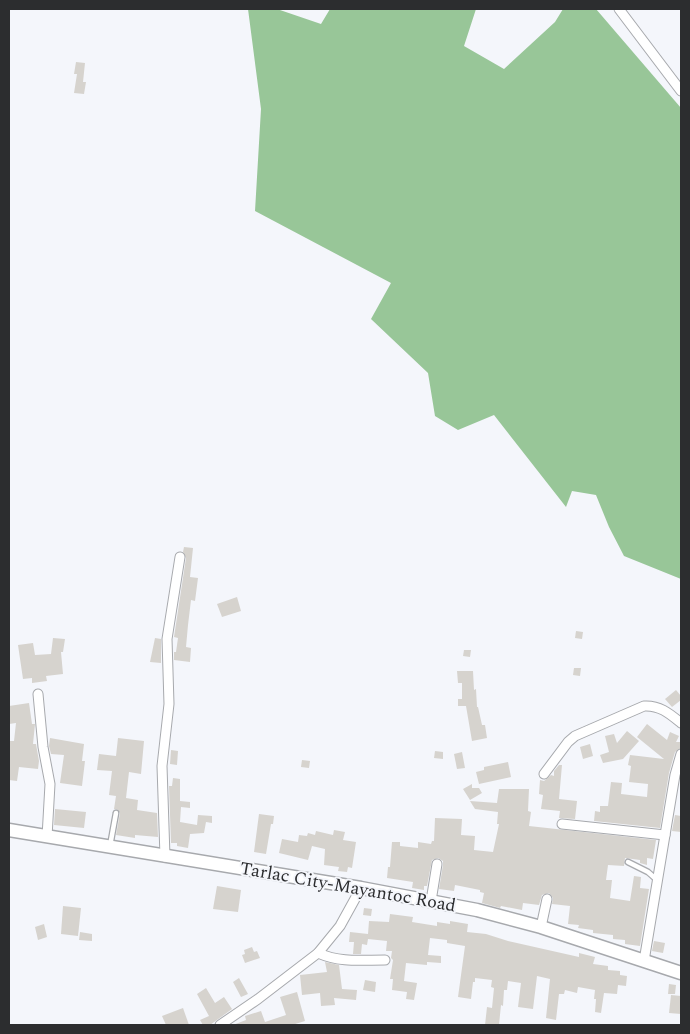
<svg xmlns="http://www.w3.org/2000/svg" width="690" height="1034" viewBox="0 0 690 1034" font-family="Spectral,serif">
<style>
.forest{fill:#98c698}
.building{fill:#d6d3ce}
.lines{fill:none;stroke-linecap:round;stroke-linejoin:round}
.lane-casing{stroke:#a7a9ad;stroke-width:7}
.street-casing{stroke:#a7a9ad;stroke-width:11}
.secondary-casing{stroke:#a7a9ad;stroke-width:15}
.lane{stroke:#fff;stroke-width:4.5}
.street{stroke:#fff;stroke-width:9}
.secondary{stroke:#fff;stroke-width:12}
.labels{text-anchor:middle;dominant-baseline:central;stroke-width:4;stroke-linejoin:round;paint-order:stroke}
.street-label{font-size:18px;fill:#2c2d2f;stroke:#f4f6fb}
</style>
<rect width="100%" height="100%" fill="#f4f6fb"/>
<polygon class="forest" points="248,9 277,9 321,24 330,9 476,9 464,46 504,69 555,22 563,9 596,9 681,108 681,579 624,556 609,527 596,495 572,491 566,507 494,415 458,430 435,416 428,373 371,319 391,283 255,211 261,109"/>
<g class="building">
<polygon points="76,62 85,63 83,82 86,82 84,94 74,93 77,74 74,74"/>
<polygon points="184,547 193,548 190,577 198,578 195,601 191,600 188,625 186,647 191,648 190,662 174,660 174,652 176,652 178,638 174,637 186,558 183,552"/>
<polygon points="237,597 241,611 222,617 217,604"/>
<polygon points="576,631 583,632 582,639 575,638"/>
<polygon points="53,638 65,639 63,652 61,652 63,674 46,676 47,681 32,683 32,678 23,679 18,645 33,643 35,655 51,654"/>
<polygon points="155,638 161,639 161,663 150,662"/>
<polygon points="464,650 471,650 470,657 463,656"/>
<polygon points="574,668 581,668 580,676 573,675"/>
<polygon points="457,671 473,671 474,690 476,689 477,707 478,707 482,725 485,725 487,738 472,741 466,706 458,706 458,699 462,699 462,683 458,683"/>
<polygon points="676,690 681,696 681,700 672,707 665,699"/>
<polygon points="29,703 32,724 35,724 33,744 36,744 39,761 38,769 19,767 17,781 9,780 9,741 14,741 16,723 9,724 9,706"/>
<polygon points="647,724 667,740 670,732 679,736 676,742 681,742 681,748 675,752 669,773 660,828 594,821 595,811 600,812 600,806 608,806 611,782 622,783 621,794 647,797 648,784 629,782 631,766 628,765 630,755 664,759 637,737"/>
<polygon points="627,731 639,741 623,759 603,763 600,755 609,752 605,736 614,734 617,743"/>
<polygon points="50,738 84,744 82,761 85,761 82,786 60,783 64,755 51,754 49,746"/>
<polygon points="118,738 144,741 141,774 129,772 126,798 138,800 137,810 157,813 158,837 135,835 135,838 116,835 120,813 118,810 114,809 116,796 109,795 112,771 97,770 99,754 116,756"/>
<polygon points="590,744 593,756 583,759 580,747"/>
<polygon points="171,750 178,751 177,765 170,764"/>
<polygon points="435,751 443,752 443,759 434,758"/>
<polygon points="462,752 465,768 457,769 454,754"/>
<polygon points="302,760 310,761 309,768 301,767"/>
<polygon points="508,762 511,777 479,784 476,772 484,770 484,767"/>
<polygon points="559,765 562,765 559,799 577,801 575,819 559,818 560,811 541,809 543,795 539,794 540,780 544,781 551,775 554,776 554,771"/>
<polygon points="173,778 180,779 180,801 190,802 190,808 181,807 180,822 197,825 198,815 212,816 212,823 206,822 204,833 190,834 188,848 177,846 177,843 171,843 169,786 172,786"/>
<polygon points="472,784 472,788 479,788 482,793 470,800 463,789"/>
<polygon points="499,789 529,789 528,811 531,812 529,826 656,840 653,859 647,858 647,865 640,863 640,860 625,858 624,866 608,865 606,880 612,880 610,898 630,901 634,876 641,877 640,888 649,889 640,946 625,944 625,940 613,939 613,935 593,933 593,930 578,928 579,925 568,924 570,906 552,904 553,898 549,893 542,895 539,905 523,903 522,910 501,906 500,908 482,903 484,893 480,892 480,890 455,885 454,891 439,889 443,865 443,861 438,858 432,860 427,886 424,886 424,890 412,888 413,882 387,878 388,867 390,867 392,842 400,842 400,846 418,848 418,842 431,844 432,841 434,841 435,818 462,819 461,835 475,836 474,850 493,852 499,824 497,824 498,812 475,809 470,801 497,803"/>
<polygon points="55,809 86,812 84,828 54,825"/>
<polygon points="259,814 274,816 273,824 271,824 266,854 254,852"/>
<polygon points="675,815 681,816 681,832 672,831"/>
<polygon points="334,830 345,832 343,840 356,842 352,868 348,867 347,872 338,871 339,867 324,865 325,849 312,846 308,860 279,853 282,839 298,842 299,835 307,836 308,833 315,835 316,831 333,835"/>
<polygon points="217,886 241,890 238,912 213,909"/>
<polygon points="63,906 81,908 78,936 61,934"/>
<polygon points="364,908 372,909 371,916 363,915"/>
<polygon points="390,914 413,917 412,922 437,926 437,922 450,924 450,921 468,924 467,932 486,934 508,941 579,957 579,953 595,957 593,964 608,966 608,970 620,971 620,975 627,976 626,986 618,985 617,994 604,993 601,1013 595,1012 596,999 594,999 595,990 578,987 577,993 565,990 564,994 559,994 556,1020 546,1018 550,979 537,976 533,1009 518,1007 521,983 508,981 507,990 504,990 503,1006 501,1005 499,1025 485,1025 487,1007 492,1008 494,988 491,987 492,980 475,978 475,982 473,982 471,999 458,997 465,946 447,943 447,940 430,938 428,955 441,956 441,963 427,962 427,965 406,963 404,981 417,983 414,1000 406,999 407,992 392,990 393,979 390,979 393,960 391,958 392,951 386,951 387,941 368,939 367,945 362,944 361,954 353,954 354,942 349,942 350,932 368,934 369,921 389,922"/>
<polygon points="44,924 47,937 38,940 35,927"/>
<polygon points="80,932 92,934 92,941 79,940"/>
<polygon points="654,941 665,943 663,953 652,951"/>
<polygon points="252,947 254,952 257,951 260,958 245,963 242,955 245,954 244,950"/>
<polygon points="325,962 339,965 342,989 357,990 356,1000 334,998 335,1005 321,1006 320,993 302,995 300,975 327,972"/>
<polygon points="239,978 248,994 241,997 233,982"/>
<polygon points="365,980 376,982 375,992 363,990"/>
<polygon points="669,984 676,985 675,994 668,994"/>
<polygon points="206,988 215,1003 224,997 232,1009 210,1025 203,1025 200,1020 209,1016 197,994"/>
<polygon points="297,992 305,1021 292,1025 233,1025 246,1020 245,1016 261,1011 265,1022 286,1015 280,997"/>
<polygon points="671,995 681,996 681,1014 669,1013"/>
<polygon points="183,1008 189,1025 166,1025 162,1016"/>
</g>
<g class="lines">
<defs>
<g id="lane">
<polyline points="110,846 116,813"/>
<polyline points="628,862 648,872 657,880"/>
</g>
<g id="street">
<polyline points="619,9 681,91"/>
<polyline points="38,694 43,747 50,784 47,837"/>
<path d="M544 774 568 742 575 736 644 706C660 705 670 714 681 723"/>
<polyline points="562,824 665,835"/>
<polyline points="165,857 162,766 169,704 167,639 180,557"/>
<polyline points="431,901 437,864"/>
<polyline points="541,927 547,899"/>
<path d="M318 953C341 963 361 960 385 960"/>
<polyline points="644,961 675,775 681,754"/>
<polyline points="220,1025 258,999 318,953 340,926 361,888"/>
</g>
<polyline id="secondary" points="9,830 361,888 477,910 541,927 681,973"/>
</defs>
<use href="#lane" class="lane-casing"/>
<use href="#street" class="street-casing"/>
<use href="#secondary" class="secondary-casing"/>
<use href="#lane" class="lane"/>
<use href="#street" class="street"/>
<use href="#secondary" class="secondary"/>
</g>
<g class="labels">
<g class="street-label">
<text transform="translate(348 887) rotate(10)">Tarlac City-Mayantoc Road</text>
</g>
</g>
<rect width="690" height="1034" fill="none" stroke="#2c2d2f" stroke-width="20"/>
</svg>
